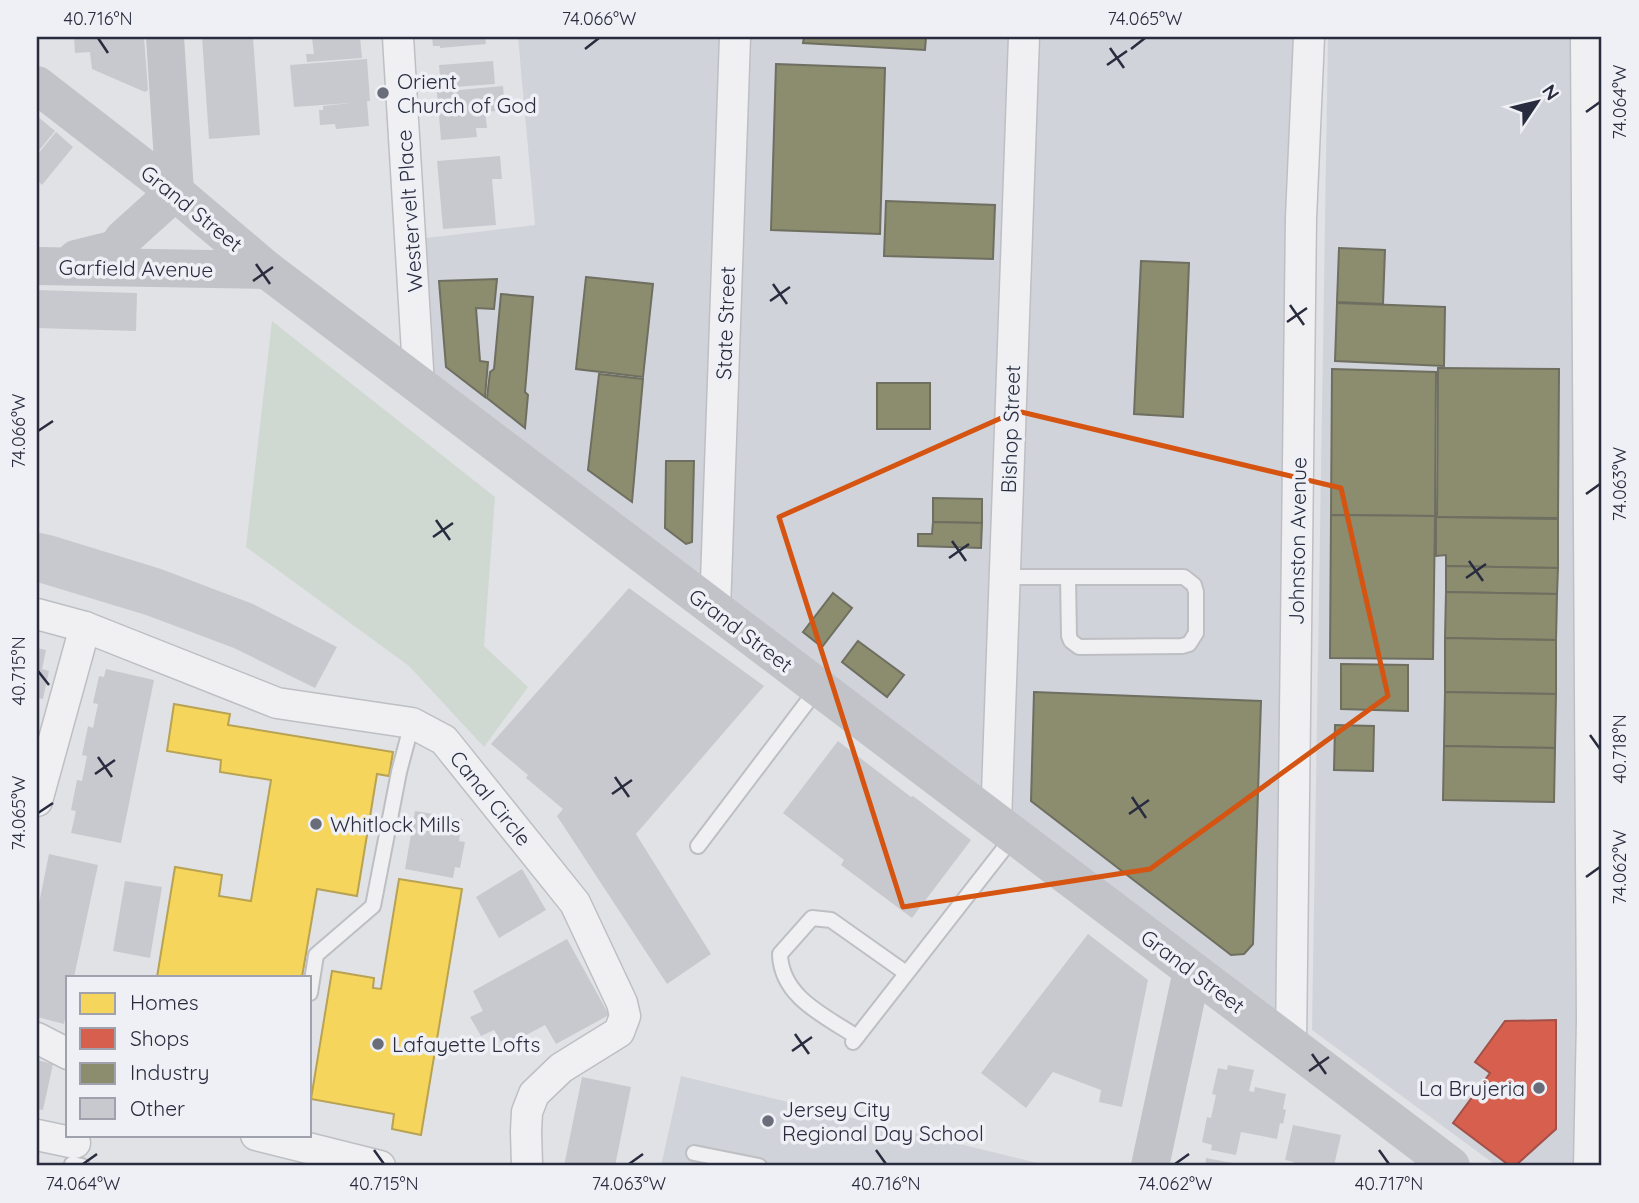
<svg xmlns="http://www.w3.org/2000/svg" width="1639" height="1203" viewBox="0 0 1639 1203" font-family="Quicksand,sans-serif">
<style>
.built{fill:#d1d3da}
.green{fill:#cfd9d1}
.homes{fill:#f6d55c;stroke:#b8a253;stroke-width:2}
.shops{fill:#d6604d;stroke:#a25048;stroke-width:2}
.industry{fill:#8c8c6e;stroke:#6e6f60;stroke-width:2}
.building{fill:#c8c9ce}
.lines{fill:none;stroke-linecap:round;stroke-linejoin:round}
.lane-casing{stroke:#bebfc3;stroke-width:18}
.street-casing{stroke:#bebfc3;stroke-width:33}
.lane{stroke:#f0f0f2;stroke-width:14}
.street{stroke:#f0f0f2;stroke-width:30}
.secondary{stroke:#c2c3c8;stroke-width:38}
.marked{fill:none;stroke:#d55411;stroke-width:5;stroke-linejoin:round}
.ticks{fill:none;stroke:#282c3e;stroke-width:2.5}
.poi-dot{fill:#696c79;stroke:#eef0f5;stroke-width:2.5}
.labels{text-anchor:middle;dominant-baseline:central;stroke-width:7;stroke-linejoin:round;paint-order:stroke}
.poi-label{font-size:21px;fill:#282c3e;stroke:#eef0f5;text-anchor:start}
.street-label{font-size:21px;fill:#282c3e;stroke:#eef0f5}
.neatline{fill:none;stroke:#282c3e;stroke-width:2.5}
.ticks-label{font-size:18px;text-anchor:middle;fill:#282c3e}
</style>
<rect width="100%" height="100%" fill="#e1e2e6"/>
<g class="built">
<polygon points="518,37 1297,37 1282,1021 424,366 410,240 535,225"/>
<polygon points="1328,37 1602,37 1602,1166 1497,1166 1312,1030"/>
<polygon points="681,1076 1050,1166 661,1166"/>
</g>
<polygon class="green" points="272,321 495,497 484,646 528,687 484,747 409,666 246,547"/>
<g class="homes">
<polygon points="174,704 230,714 228,725 393,752 389,776 377,774 357,896 317,889 302,977 157,977 175,867 222,875 219,896 251,901 271,780 220,772 221,760 167,751"/>
<polygon points="399,879 462,889 421,1135 392,1129 394,1114 311,1099 332,971 374,978 373,988 381,989"/>
</g>
<polygon class="shops" points="1556,1020 1556,1129 1515,1166 1510,1166 1453,1123 1490,1073 1475,1062 1505,1021"/>
<g class="industry">
<polygon points="804,37 926,37 925,50 803,43"/>
<polygon points="776,64 885,68 880,234 771,230"/>
<polygon points="886,201 995,205 993,259 884,256"/>
<polygon points="1339,248 1385,250 1383,304 1337,302"/>
<polygon points="1141,261 1189,263 1183,417 1134,414"/>
<polygon points="586,277 653,284 643,377 576,369"/>
<polygon points="497,279 494,309 476,308 480,361 488,362 485,397 446,367 439,281"/>
<polygon points="501,294 533,297 525,392 528,395 525,428 487,398 490,372 494,369"/>
<polygon points="1337,303 1445,307 1444,366 1335,361"/>
<polygon points="1438,368 1559,369 1558,518 1437,517"/>
<polygon points="1332,369 1436,372 1435,516 1331,515"/>
<polygon points="599,374 643,379 632,502 588,470"/>
<rect x="877" y="383" width="53" height="46"/>
<polygon points="666,461 694,461 692,542 686,544 665,528"/>
<polygon points="933,498 982,499 982,523 933,522"/>
<polygon points="1331,515 1435,516 1433,659 1330,658"/>
<polygon points="1436,517 1558,519 1558,568 1446,566 1446,555 1436,556"/>
<polygon points="933,522 982,523 981,548 918,546 918,534 932,534"/>
<polygon points="1446,566 1558,568 1557,594 1446,592"/>
<polygon points="1446,592 1557,594 1556,640 1445,638"/>
<polygon points="833,593 852,608 822,647 803,632"/>
<polygon points="1445,638 1556,640 1556,694 1445,692"/>
<polygon points="858,641 904,675 887,697 842,662"/>
<polygon points="1341,664 1408,665 1408,711 1341,709"/>
<polygon points="1034,692 1261,701 1253,944 1244,954 1231,955 1031,801"/>
<polygon points="1445,692 1556,694 1555,748 1444,746"/>
<polygon points="1335,725 1374,726 1373,771 1334,770"/>
<polygon points="1444,746 1555,748 1554,802 1443,800"/>
</g>
<g class="building">
<polygon points="74,37 144,37 148,90 145,92 92,69 90,52 75,53"/>
<polygon points="202,37 253,37 260,135 209,139"/>
<polygon points="319,37 360,37 362,58 307,62 306,54 314,54 312,38"/>
<polygon points="432,37 485,37 486,44 440,48 440,46 433,46"/>
<polygon points="367,59 370,101 367,101 369,126 336,129 335,124 320,125 319,110 323,110 323,106 350,103 294,107 290,65"/>
<polygon points="493,61 495,84 441,88 439,65"/>
<polygon points="503,86 505,110 485,112 487,128 476,128 477,137 441,140 437,92"/>
<polygon points="37,116 55,131 37,153"/>
<polygon points="56,132 73,147 42,185 37,180 37,155"/>
<polygon points="500,156 502,179 492,179 496,225 443,229 437,161"/>
<polygon points="37,290 137,293 136,331 37,328"/>
<polygon points="37,532 54,536 161,569 253,604 337,647 315,688 234,648 146,615 37,582"/>
<polygon points="629,588 764,686 636,834 711,954 667,984 557,816 563,809 526,778 528,775 491,744"/>
<polygon points="37,648 46,650 42,669 49,671 43,699 37,698"/>
<polygon points="106,669 154,680 121,843 71,833 76,811 71,810 77,780 82,781 87,756 82,755 88,726 93,728 98,704 93,703 99,676 104,677"/>
<polygon points="838,741 911,797 913,796 971,840 912,918 841,865 844,860 783,813"/>
<polygon points="415,811 463,819 459,841 465,842 460,868 455,867 453,878 405,869"/>
<polygon points="49,854 98,865 74,977 68,977 68,1004 64,1024 37,1017 37,913"/>
<polygon points="522,869 546,910 499,938 476,897"/>
<polygon points="125,881 162,887 150,958 113,951"/>
<polygon points="1088,934 1148,980 1122,1107 1099,1102 1101,1090 1053,1072 1026,1108 981,1073"/>
<polygon points="567,939 609,1015 556,1044 545,1025 504,1047 494,1030 481,1036 470,1017 483,1011 473,991"/>
<polygon points="37,1060 53,1064 43,1110 37,1109"/>
<polygon points="1228,1065 1254,1070 1249,1091 1254,1092 1255,1087 1286,1094 1283,1109 1286,1110 1283,1124 1280,1123 1277,1139 1241,1132 1236,1155 1211,1150 1212,1145 1202,1142 1207,1117 1211,1118 1216,1095 1212,1094 1218,1068 1227,1070"/>
<polygon points="582,1077 631,1087 615,1166 564,1166"/>
<polygon points="1293,1125 1341,1135 1334,1166 1293,1166 1294,1162 1285,1160"/>
<polygon points="1206,1158 1243,1165 1243,1166 1205,1166"/>
</g>
<g class="lines">
<defs>
<g id="lane">
<polyline points="1005,577 1184,577 1194,585 1196,592 1196,633 1189,644 1182,646 1079,647 1071,641 1069,636 1068,577"/>
<polyline points="698,846 817,689"/>
<polyline points="310,993 316,955 373,906 399,772 412,723"/>
<path d="M857 1037C825 1016 781 997 780 954L812 918 831 920 906 973"/>
<polyline points="853,1042 1013,837"/>
<polyline points="694,1153 759,1166"/>
<polyline points="72,1164 82,1166"/>
</g>
<g id="street">
<polyline points="398,37 419,386"/>
<polyline points="1586,37 1592,1021 1589,1166"/>
<polyline points="715,610 735,37"/>
<polyline points="37,614 85,627 277,703 412,723 444,740 575,903 622,1003 625,1016 619,1032 561,1068 534,1094 527,1112 526,1131 527,1166"/>
<polyline points="37,801 85,627"/>
<polyline points="996,822 1024,37"/>
<polyline points="37,1038 68,1054"/>
<polyline points="1291,1045 1301,218 1309,37"/>
<polyline points="37,1135 75,1143"/>
<polyline points="256,1135 380,1166"/>
</g>
</defs>
<use href="#lane" class="lane-casing"/>
<use href="#street" class="street-casing"/>
<use href="#lane" class="lane"/>
<use href="#street" class="street"/>
<g class="secondary">
<polyline points="165,37 175,192"/>
<polyline points="37,85 175,192 267,270 1451,1166"/>
<polyline points="76,259 116,249 124,238 175,192"/>
<polyline points="37,266 267,270"/>
<polyline points="1150,1166 1192,971"/>
</g>
</g>
<path class="marked" d="M1017 411 1341 488 1388 696 1150 869 903 907 779 517Z"/>
<path class="ticks" d="M98 38 108 53M1110 48 1124 68M585 49 599 38M1131 49 1145 38M1107 65 1127 51M1586 112 1600 102M256 264 270 284M253 281 273 267M773 284 787 304M770 301 790 287M1290 305 1304 325M1287 322 1307 308M38 431 53 421M1586 494 1600 484M436 520 450 540M433 537 453 523M952 541 966 561M949 558 969 544M1469 561 1483 581M1466 578 1486 564M38 671 49 685M1590 735 1600 749M98 757 112 777M95 774 115 760M615 777 629 797M612 794 632 780M1132 797 1146 818M38 813 53 803M1129 814 1149 800M1586 877 1600 867M795 1034 809 1054M792 1051 812 1037M1312 1054 1326 1074M1309 1071 1329 1057M374 1150 384 1164M876 1150 886 1164M1379 1150 1389 1164M83 1164 97 1154M629 1164 643 1154M1175 1164 1189 1154"/>
<g class="poi-dot">
<circle cx="383" cy="93" r="7"/>
<circle cx="316" cy="824" r="7"/>
<circle cx="378" cy="1044" r="7"/>
<circle cx="1539" cy="1088" r="7"/>
<circle cx="768" cy="1121" r="7"/>
</g>
<g class="labels">
<g class="poi-label">
<text x="397" y="81">Orient<tspan x="397" dy="24">Church of God</tspan></text>
<text x="330" y="824">Whitlock Mills</text>
<text x="392" y="1044">Lafayette Lofts</text>
<text x="1525" y="1088" text-anchor="end">La Brujeria</text>
<text x="782" y="1109">Jersey City<tspan x="782" dy="24">Regional Day School</tspan></text>
</g>
<g class="street-label">
<text transform="translate(192 208) rotate(39)">Grand Street</text>
<text transform="translate(409 211) rotate(-94)">Westervelt Place</text>
<text transform="translate(136 268) rotate(1)">Garfield Avenue</text>
<text transform="translate(725 323) rotate(-88)">State Street</text>
<text transform="translate(1010 429) rotate(-88)">Bishop Street</text>
<text transform="translate(1297 541) rotate(-89)">Johnston Avenue</text>
<text transform="translate(741 630) rotate(37)">Grand Street</text>
<text transform="translate(491 798) rotate(51)">Canal Circle</text>
<text transform="translate(1193 971) rotate(37)">Grand Street</text>
</g>
</g>
<rect width="1639" height="1203" fill="none" stroke="#eef0f5" stroke-width="77"/>
<rect x="66" y="976" width="245" height="161" fill="#eef0f5" stroke="#9fa2ac" stroke-width="2"/>
<rect x="80" y="993" width="35" height="21" fill="#f6d55c" stroke="#9fa2ac" stroke-width="2"/>
<text x="130" y="1010" font-size="21" fill="#282c3e">Homes</text>
<rect x="80" y="1028" width="35" height="21" fill="#d6604d" stroke="#9fa2ac" stroke-width="2"/>
<text x="130" y="1046" font-size="21" fill="#282c3e">Shops</text>
<rect x="80" y="1063" width="35" height="21" fill="#8c8c6e" stroke="#9fa2ac" stroke-width="2"/>
<text x="130" y="1080" font-size="21" fill="#282c3e">Industry</text>
<rect x="80" y="1098" width="35" height="21" fill="#c8c9ce" stroke="#9fa2ac" stroke-width="2"/>
<text x="130" y="1116" font-size="21" fill="#282c3e">Other</text>
<g transform="translate(1537 102) rotate(55)" stroke="#eef0f5" stroke-width="5" paint-order="stroke">
<path d="M0-5L12 26L0 18L-12 26Z" fill="#282c3e"/>
<text y="-10" font-size="19" font-weight="bold" text-anchor="middle" fill="#282c3e">N</text>
</g>
<rect x="38" y="38" width="1562" height="1126" class="neatline"/>
<g class="ticks-label">
<text x="98" y="25">40.716°N</text>
<text x="599" y="25">74.066°W</text>
<text x="1145" y="25">74.065°W</text>
<text transform="translate(1620 102) rotate(-90)" y="6">74.064°W</text>
<text transform="translate(19 431) rotate(-90)" y="6">74.066°W</text>
<text transform="translate(1620 484) rotate(-90)" y="6">74.063°W</text>
<text transform="translate(19 671) rotate(-90)" y="6">40.715°N</text>
<text transform="translate(1620 749) rotate(-90)" y="6">40.718°N</text>
<text transform="translate(19 813) rotate(-90)" y="6">74.065°W</text>
<text transform="translate(1620 867) rotate(-90)" y="6">74.062°W</text>
<text x="83" y="1190">74.064°W</text>
<text x="384" y="1190">40.715°N</text>
<text x="629" y="1190">74.063°W</text>
<text x="886" y="1190">40.716°N</text>
<text x="1175" y="1190">74.062°W</text>
<text x="1389" y="1190">40.717°N</text>
</g>
</svg>
